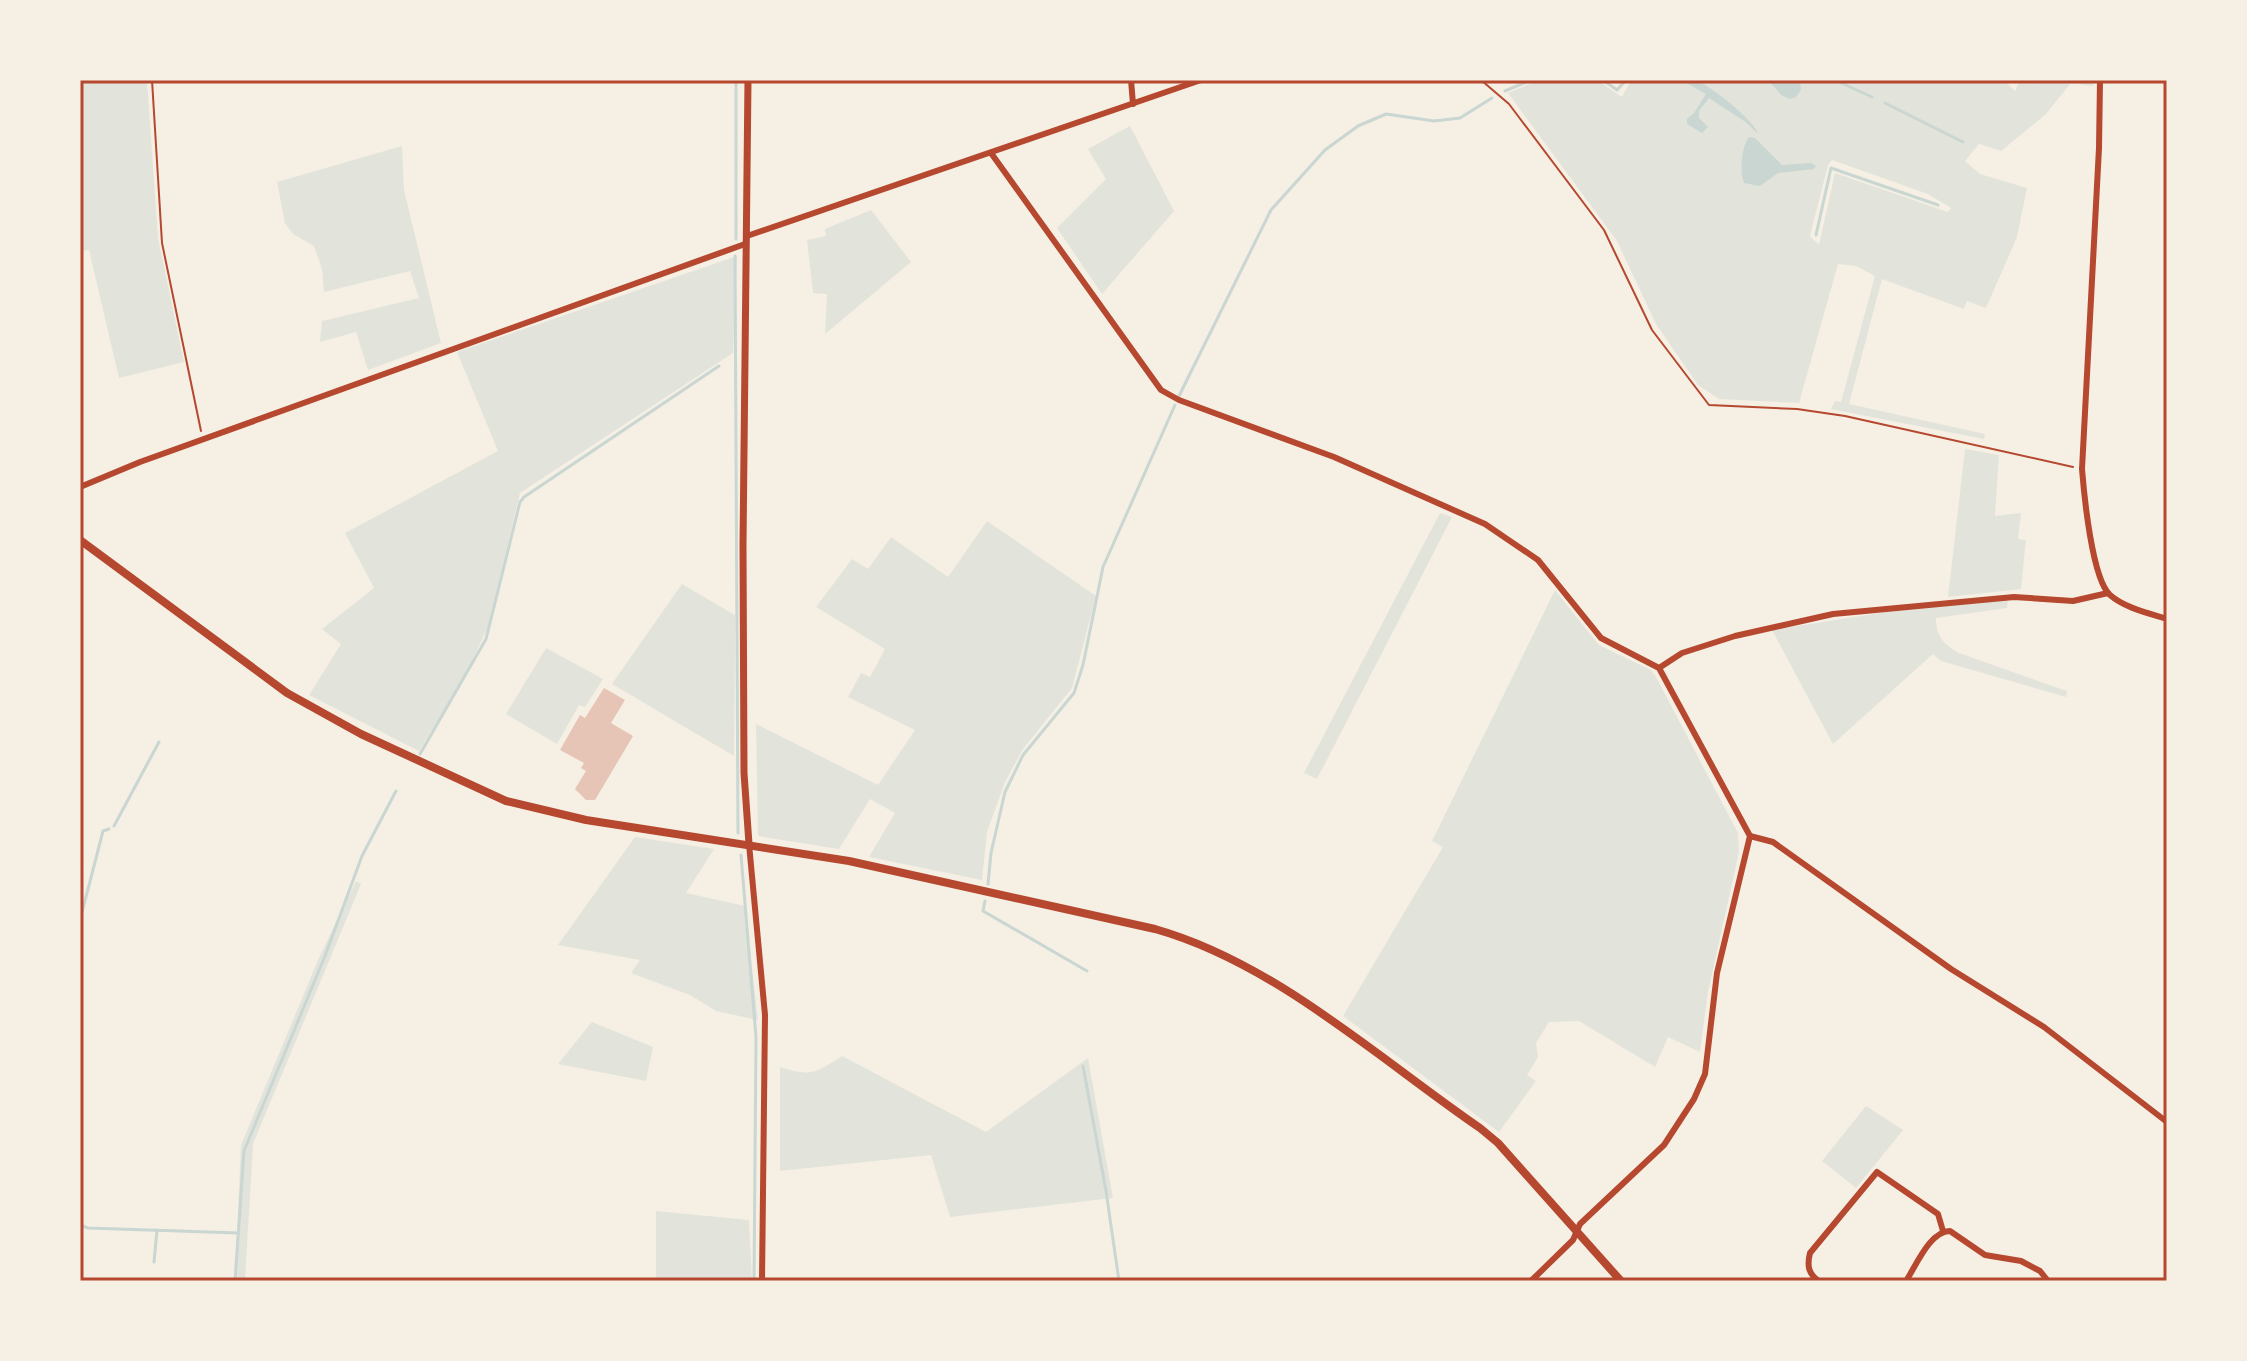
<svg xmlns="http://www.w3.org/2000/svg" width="2247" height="1361" viewBox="0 0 2247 1361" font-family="Roboto,sans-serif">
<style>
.green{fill:#e2e4dc;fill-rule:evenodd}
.water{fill:#c9d6d2}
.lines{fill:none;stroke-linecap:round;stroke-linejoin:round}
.stream{stroke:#c9d6d2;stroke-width:3}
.building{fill:#e6c5b7}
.path{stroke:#b5482f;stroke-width:2}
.minor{stroke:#b5482f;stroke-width:6}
.tertiary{stroke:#b5482f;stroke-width:7}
.secondary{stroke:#b5482f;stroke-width:8}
.neatline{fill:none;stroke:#b5482f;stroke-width:3}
</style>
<rect width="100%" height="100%" fill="#f6efe4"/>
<g class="green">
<polygon points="80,80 147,80 158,238 184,362 119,378 89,250 80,251"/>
<path d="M1539 80H1597L1622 97 1631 80H2004L2015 91 2020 80 2032 84 2034 80H2093V86L2071 83 2045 115 2001 151 1979 144 1965 161 1980 174 2027 188 2017 237 1986 308 1967 301 1964 309 1882 279 1849 404 1985 434 1984 439 1831 409 1835 401 1841 402 1875 276 1856 266 1838 264 1799 403 1719 399 1698 385 1656 324 1617 241 1508 93ZM1832 160 1928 194 1951 208 1948 212 1835 173 1819 245 1810 236 1828 165Z"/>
<polygon points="1130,126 1174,211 1102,294 1057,228 1106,179 1088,149"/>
<polygon points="402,146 404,190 441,343 368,370 356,332 320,342 322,321 419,298 410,271 324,292 322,269 314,246 293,234 285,223 277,182"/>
<polygon points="871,210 911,262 825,334 827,294 813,293 807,240 826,236 825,229"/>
<polygon points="737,256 733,353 520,493 488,627 466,674 419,751 309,695 341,644 322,629 374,588 345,533 498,451 457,352"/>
<polygon points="1965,449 1999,455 1995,516 2021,513 2018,539 2026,540 2021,589 1948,597"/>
<polygon points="1440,513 1452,517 1317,779 1304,773"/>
<polygon points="987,521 1096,596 1072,688 1023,749 1005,782 987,832 982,880 869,857 895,813 870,799 839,849 758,836 756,724 878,785 915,730 848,697 861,673 870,677 885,649 816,607 852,559 868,569 891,537 948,577"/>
<polygon points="682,584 735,615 734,756 612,684"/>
<polygon points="1555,590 1599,645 1651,670 1656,677 1738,833 1739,852 1708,992 1700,1052 1668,1037 1655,1067 1579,1021 1549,1022 1536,1043 1538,1057 1527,1075 1536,1081 1499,1132 1343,1016 1443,847 1432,841"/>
<path d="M2008 600 2007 608 1936 618C1936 636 1943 644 1959 653L2067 691 2066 697 1941 661 1933 654 1833 744 1772 630 1886 612Z"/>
<polygon points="546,648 603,679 585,707 579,705 557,744 506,714"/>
<polygon points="635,837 714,849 686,893 745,906 758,1020 716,1011 690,995 631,973 640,960 558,945"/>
<polygon points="356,881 361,884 253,1144 245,1281 235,1281 241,1145 318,960"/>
<polygon points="592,1022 653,1047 646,1081 558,1064"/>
<path d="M842 1056 986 1132 1088 1058 1113 1198 950 1217 931 1155 780 1171V1067C811 1077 816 1073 842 1056Z"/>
<polygon points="1866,1106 1903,1130 1856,1188 1822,1161"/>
<polygon points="656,1211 749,1220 752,1281 656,1281"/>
</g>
<g class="water">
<path d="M1681 80C1686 80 1690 79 1694 80 1708 83 1755 121 1758 134L1747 123 1709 98 1699 111V118L1708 127 1702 133 1687 124V119L1694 113 1706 94Z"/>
<polygon points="1768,80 1800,80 1801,90 1796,97 1790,99 1781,95"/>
<path d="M1749 137 1755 138 1782 165 1811 163 1816 166 1814 169 1778 173 1760 186 1744 183C1739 171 1742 146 1749 137Z"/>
</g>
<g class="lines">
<g class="stream">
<polyline points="1603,80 1617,90 1626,80"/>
<polyline points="1835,80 1872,97"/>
<polyline points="1505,91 1531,80"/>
<polyline points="1885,103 1963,142"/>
<polyline points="1816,235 1831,168 1938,205"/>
<polyline points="736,239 736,80"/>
<polyline points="735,256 738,833"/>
<polyline points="1179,396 1271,210 1325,150 1358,126 1386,114 1434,121 1460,118 1492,98"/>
<polyline points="420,754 486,639 520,502 524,497 719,366"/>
<polyline points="114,826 159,742"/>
<polyline points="741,855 756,1037 754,1281"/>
<polyline points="988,884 991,853 1005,792 1023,755 1074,693 1083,665 1103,567 1175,405"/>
<polyline points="985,901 983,911 1087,971"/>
<polyline points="80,920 103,831 109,829"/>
<polyline points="1083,1066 1106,1191 1119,1281"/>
<polyline points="80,1225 88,1228 238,1233"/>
<polyline points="154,1262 157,1230"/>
<polyline points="235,1281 244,1151 325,956 362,856 396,791"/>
</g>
</g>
<polygon class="building" points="604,688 625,700 611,723 633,736 595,800 586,800 575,789 586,771 581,768 584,763 560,750 580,715 585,718"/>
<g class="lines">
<g class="path">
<polyline points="152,80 162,243 201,431"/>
<polyline points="1481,80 1509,104 1604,230 1652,330 1709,405 1797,409 1845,416 2073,467"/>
</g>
<g class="minor">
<polyline points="1131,80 1133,104"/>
<path d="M2100 80 2099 148 2082 469C2084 494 2092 579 2110 595 2125 608 2148 613 2167 619"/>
<polyline points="991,153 1161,390 1179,400 1334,457 1485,524 1538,560 1601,638 1659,668 1750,836 1717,973 1705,1074 1694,1099 1664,1145 1580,1224 1573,1240 1531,1281"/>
<polyline points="747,236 1201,80"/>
<polyline points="80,487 140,462 745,244"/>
<polyline points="1659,668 1682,653 1735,636 1833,614 2014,597 2073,601 2108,593"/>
<polyline points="1750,836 1773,842 1951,969 2044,1027 2167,1122"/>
<polyline points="749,844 765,1015 762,1281"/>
<path d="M1819 1281C1808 1274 1807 1265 1810 1253L1877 1172 1938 1214 1943 1231"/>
<path d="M1906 1281C1916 1266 1930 1231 1950 1231L1985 1255 2021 1261 2040 1271 2048 1281"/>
</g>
<polyline class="tertiary" points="748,80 743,545 744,773 749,844"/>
<path class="secondary" d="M80 540 287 693 361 734 506 801 586 820 849 861 1155 929C1275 963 1378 1058 1480 1128L1498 1143 1621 1281"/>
</g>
<rect width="2247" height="1361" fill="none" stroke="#f6efe4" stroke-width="164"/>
<rect x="82" y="82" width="2083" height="1197" class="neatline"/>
</svg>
